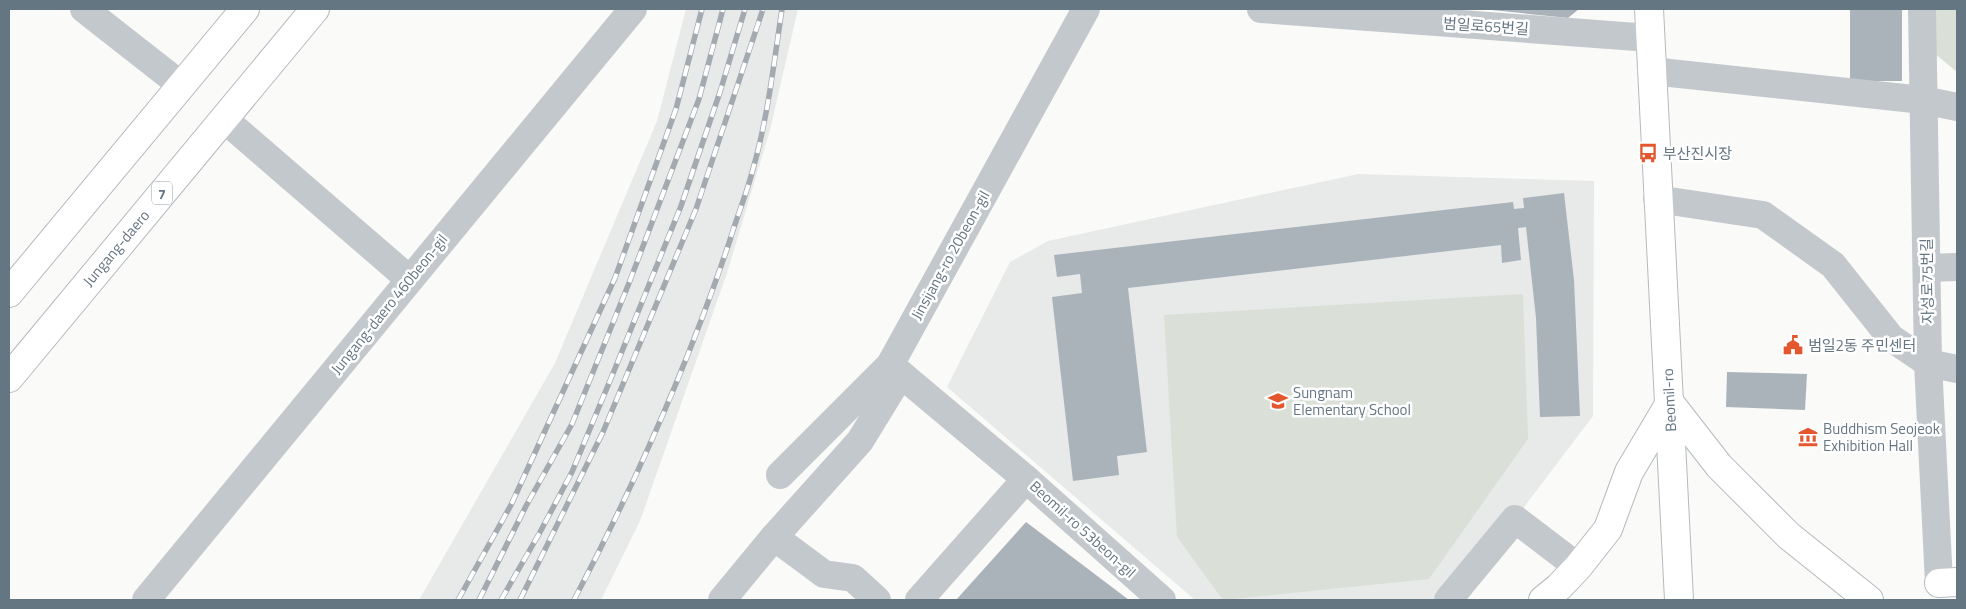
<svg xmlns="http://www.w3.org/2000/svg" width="1966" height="609" viewBox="0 0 1966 609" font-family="'Titillium Web','Noto Sans KR',sans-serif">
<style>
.built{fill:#e8e9e9}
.green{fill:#dadfd7}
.building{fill:#aab3b9}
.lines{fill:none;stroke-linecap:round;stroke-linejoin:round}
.major-casing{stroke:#b5babe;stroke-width:30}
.minor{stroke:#c3c8cc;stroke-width:28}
.major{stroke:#fff;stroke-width:28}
.rail-casing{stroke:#a2aab0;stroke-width:5.5}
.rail{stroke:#fff;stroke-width:4;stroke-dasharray:11;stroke-linecap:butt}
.labels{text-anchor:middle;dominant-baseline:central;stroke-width:5;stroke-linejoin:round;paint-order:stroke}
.shield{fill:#fff;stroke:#939fa8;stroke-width:1}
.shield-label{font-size:14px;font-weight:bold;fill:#657683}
.street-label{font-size:15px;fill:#657683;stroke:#fff}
.poi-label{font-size:15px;fill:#657683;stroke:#fff;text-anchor:start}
</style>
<rect width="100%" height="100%" fill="#fafaf8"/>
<g class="built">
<polygon points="686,9 798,9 770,130 727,273 640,521 601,600 419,600 555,363 657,121"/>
<polygon points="1358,174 1594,181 1593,416 1515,519 1448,600 1195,600 947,387 1010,262 1048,241"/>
</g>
<g class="green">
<polygon points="1934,9 1957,9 1957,72 1934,53"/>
<polygon points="1523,294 1528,439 1429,579 1223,600 1177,537 1164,315"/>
</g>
<g class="building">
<polygon points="1482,9 1579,9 1568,18"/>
<rect x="1850" y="9" width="52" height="72"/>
<polygon points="1564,193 1574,280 1580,416 1540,417 1536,318 1526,227 1518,228 1521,260 1502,263 1501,245 1128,288 1147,452 1117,456 1119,475 1073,481 1052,297 1082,293 1080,274 1057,277 1054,255 1513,202 1514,209 1524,208 1523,198"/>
<polygon points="1727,372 1807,374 1805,410 1726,407"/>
<polygon points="1026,522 1129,600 956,600"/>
</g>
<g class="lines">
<defs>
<g id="major">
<polyline points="1649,9 1679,600"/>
<polyline points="9,293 245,9"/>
<polyline points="9,378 315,9"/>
<polyline points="1670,403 1719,466 1789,536 1869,600"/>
<polyline points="1939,583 1957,582"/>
<polyline points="1543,600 1559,587 1578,567 1608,529 1629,472 1670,403"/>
</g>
</defs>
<use href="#major" class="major-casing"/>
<g class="minor">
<polyline points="84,9 181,85"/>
<polyline points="1261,9 1650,38"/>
<polyline points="1922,9 1928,363 1939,583"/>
<polyline points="1651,71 1923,100 1957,107"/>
<polyline points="224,119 409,279"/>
<polyline points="1657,199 1763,215 1833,265 1891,338 1928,363 1957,369"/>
<polyline points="1928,268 1957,267"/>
<polyline points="890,365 1026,479 1162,600"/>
<polyline points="780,475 890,365 1086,9"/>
<polyline points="774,537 824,574 853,578 877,600"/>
<polyline points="146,600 633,9"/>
<polyline points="722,600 774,537 860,441 901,374"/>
<polyline points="919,600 1026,479"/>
<polyline points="1448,600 1515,519 1578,567"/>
</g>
<use href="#major" class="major"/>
<defs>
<g id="rail">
<polyline points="458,600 511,505 615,278 676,109 702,9"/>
<polyline points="479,600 526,506 572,424 629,283 699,99 723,9"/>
<polyline points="501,600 539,534 572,472 614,371 681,206 720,92 745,9"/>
<polyline points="520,600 603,432 696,209 763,9"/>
<path d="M574 600C635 484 688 365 730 240 737 216 747 193 753 169 768 117 774 62 782 9"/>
</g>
</defs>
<use href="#rail" class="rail-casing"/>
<use href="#rail" class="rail"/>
</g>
<defs>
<symbol id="bus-bare" viewBox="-9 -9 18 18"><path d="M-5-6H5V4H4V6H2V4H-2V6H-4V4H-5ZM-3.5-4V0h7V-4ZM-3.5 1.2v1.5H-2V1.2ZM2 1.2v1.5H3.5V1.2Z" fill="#e4572e" stroke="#fff" stroke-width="2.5" paint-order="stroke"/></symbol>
<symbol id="civic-bare" viewBox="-9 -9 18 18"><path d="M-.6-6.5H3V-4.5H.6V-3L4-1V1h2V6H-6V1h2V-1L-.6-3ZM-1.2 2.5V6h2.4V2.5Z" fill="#e4572e" stroke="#fff" stroke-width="2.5" paint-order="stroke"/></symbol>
<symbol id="school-bare" viewBox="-9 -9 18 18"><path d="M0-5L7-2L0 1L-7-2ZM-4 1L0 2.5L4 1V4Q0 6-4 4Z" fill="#e4572e" stroke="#fff" stroke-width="2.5" paint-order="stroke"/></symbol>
<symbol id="museum-bare" viewBox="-9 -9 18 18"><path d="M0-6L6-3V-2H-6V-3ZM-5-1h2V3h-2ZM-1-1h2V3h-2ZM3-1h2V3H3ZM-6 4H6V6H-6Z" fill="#e4572e" stroke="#fff" stroke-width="2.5" paint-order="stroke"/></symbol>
</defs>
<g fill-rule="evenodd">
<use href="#bus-bare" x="1634" y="139" width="28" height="28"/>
<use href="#civic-bare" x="1779" y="331" width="28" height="28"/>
<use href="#school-bare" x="1264" y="387" width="28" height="28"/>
<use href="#museum-bare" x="1794" y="423" width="28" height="28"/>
</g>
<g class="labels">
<rect class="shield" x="152" y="181.5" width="20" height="23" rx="4"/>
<g class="shield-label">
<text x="162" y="193">7</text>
</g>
<g class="street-label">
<text transform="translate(1486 26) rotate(4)">범일로65번길</text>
<text transform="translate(116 248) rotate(-50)">Jungang-daero</text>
<text transform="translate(950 255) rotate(-61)">Jinsijang-ro 20beon-gil</text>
<text transform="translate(1927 281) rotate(-91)">자성로75번길</text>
<text transform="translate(389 304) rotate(-51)">Jungang-daero 460beon-gil</text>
<text transform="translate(1669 400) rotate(-93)">Beomil-ro</text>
<text transform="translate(1083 529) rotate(42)">Beomil-ro 53beon-gil</text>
</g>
<g class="poi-label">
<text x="1663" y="153">부산진시장</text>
<text x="1808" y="345">범일2동 주민센터</text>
<text x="1293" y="392">Sungnam<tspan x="1293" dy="17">Elementary School</tspan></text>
<text x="1823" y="428">Buddhism Seojeok<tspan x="1823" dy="17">Exhibition Hall</tspan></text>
</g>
</g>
<rect width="1966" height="609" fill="none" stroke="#657683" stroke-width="20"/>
</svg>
